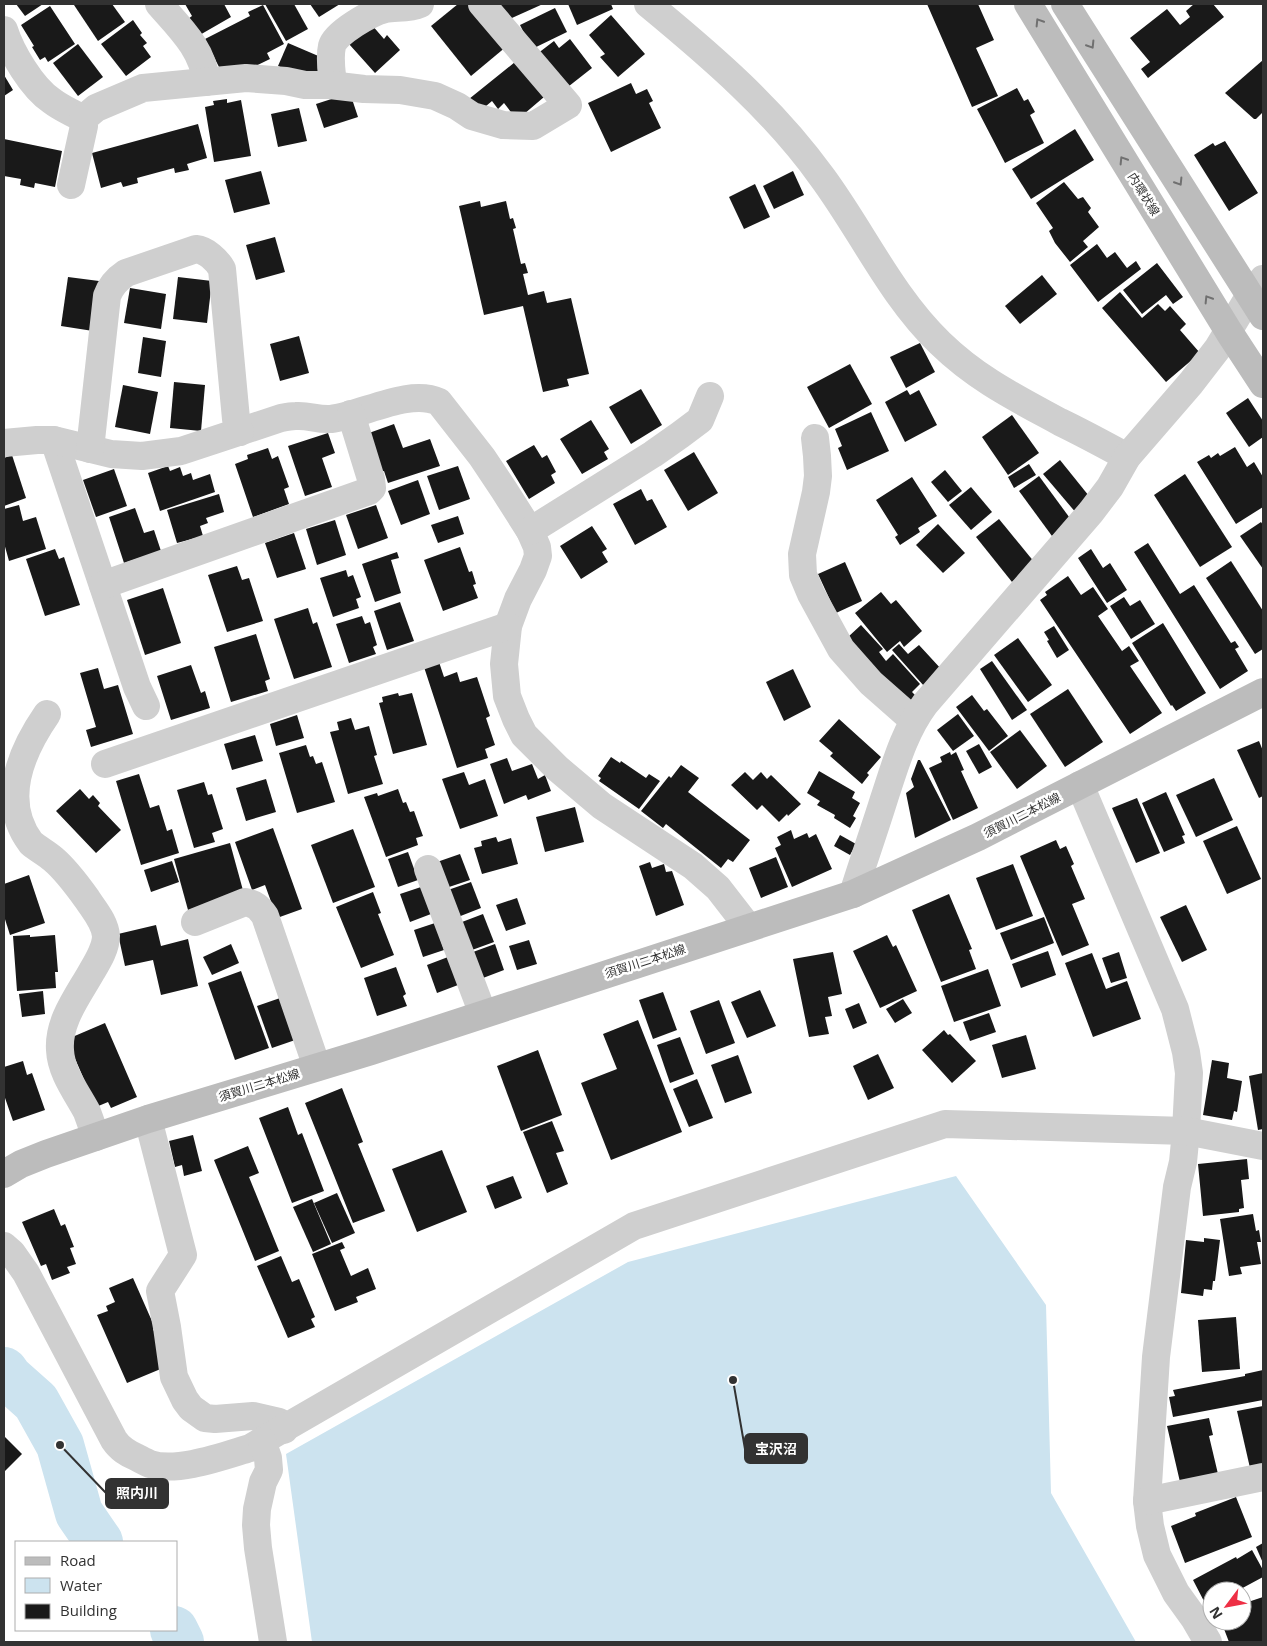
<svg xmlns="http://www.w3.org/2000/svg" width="1267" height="1646" viewBox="0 0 1267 1646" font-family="'Open Sans','Noto Sans JP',sans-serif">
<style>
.water{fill:#cce3ef}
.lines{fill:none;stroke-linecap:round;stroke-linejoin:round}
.river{stroke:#cce3ef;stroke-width:48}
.building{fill:#191919}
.street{stroke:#cfcfcf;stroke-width:28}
.secondary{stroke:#bcbcbc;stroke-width:28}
.oneway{stroke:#707070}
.labels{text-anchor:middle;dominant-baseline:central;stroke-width:5;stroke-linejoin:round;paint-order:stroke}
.street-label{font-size:12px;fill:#323232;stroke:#fff}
.leader{fill:none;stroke:#323232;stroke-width:2}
.callout-dot{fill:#323232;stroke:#fff;stroke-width:2}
.callout{fill:#323232;stroke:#323232;stroke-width:2}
.callout-label{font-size:14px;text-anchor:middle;font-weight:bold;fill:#fff}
</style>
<rect width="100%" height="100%" fill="#fff"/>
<polygon class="water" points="956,1176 1046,1305 1051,1493 1136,1642 312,1642 286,1454 628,1262"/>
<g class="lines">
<g class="river">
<polyline points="4,1371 9,1378 36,1402 60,1445 79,1513 99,1542"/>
<polyline points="174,1630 180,1642"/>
</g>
</g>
<g class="building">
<polygon points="16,4 43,4 25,16"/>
<polygon points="75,4 112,4 125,22 98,41 74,5"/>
<polygon points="185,4 224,4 231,17 198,36 188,19 192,16"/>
<polygon points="265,4 294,4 308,29 286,41"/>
<polygon points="310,4 340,4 319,17"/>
<polygon points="458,4 473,4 507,46 471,76 431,26"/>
<polygon points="497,4 543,4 505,21"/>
<polygon points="568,4 611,4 613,9 577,25"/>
<polygon points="927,4 978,4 994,40 976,48 998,96 972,107"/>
<polygon points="1194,4 1213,4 1224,17 1148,78 1141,69 1150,62 1130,38 1167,9 1180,25 1190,17 1186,11"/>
<polygon points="263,5 284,44 267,53 270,59 247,70 233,72 230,66 221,71 205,39 250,16 248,12"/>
<polygon points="50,6 75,44 48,62 45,57 40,60 32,47 34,46 21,25"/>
<polygon points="555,8 567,32 532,49 520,25"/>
<polygon points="611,15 645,54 618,77 600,57 605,54 589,35"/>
<polygon points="133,20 142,33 140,35 147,43 143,46 151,57 126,76 101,44"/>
<polygon points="371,24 384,39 387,35 400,50 375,73 349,44"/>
<polygon points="570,39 592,68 564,90 537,54 554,41 559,48"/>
<polygon points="288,43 323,58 316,83 278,66"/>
<polygon points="78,44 103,77 78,96 53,63"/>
<polygon points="1263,60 1263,112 1256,119 1254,119 1225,93"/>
<polygon points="515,62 544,97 517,120 504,103 498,109 492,101 479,112 469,99"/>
<polygon points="4,75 13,90 4,96"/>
<polygon points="631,83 636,94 647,89 653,101 649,103 661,128 611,152 588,103"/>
<polygon points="1017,88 1024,101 1028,99 1035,112 1030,115 1044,143 1005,163 977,109"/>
<polygon points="350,93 358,117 324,128 316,104"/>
<polygon points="227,99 227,103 241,100 251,156 214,162 205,107 214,105 213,101"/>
<polygon points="299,108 307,141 278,147 271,114"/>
<polygon points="198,124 207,158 187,164 189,170 175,173 174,168 137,178 138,183 123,187 121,182 101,188 92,153"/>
<polygon points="1075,129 1094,160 1031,199 1012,169"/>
<polygon points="4,139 62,151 55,187 35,183 34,188 20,185 21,179 4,176"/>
<polygon points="1225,141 1258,193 1229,211 1194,155 1213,143 1215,146"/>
<polygon points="261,171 270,204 234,213 225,180"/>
<polygon points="793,171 804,195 774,209 763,186"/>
<polygon points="1064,182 1078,199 1083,197 1091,208 1088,212 1099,227 1083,241 1088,247 1070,262 1055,243 1049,231 1053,228 1036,203"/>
<polygon points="755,184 770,217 744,229 729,197"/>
<polygon points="480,201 481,207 506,201 510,219 513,218 516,228 513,229 521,264 525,263 528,273 523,274 528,295 544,291 547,303 571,298 589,374 567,379 569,386 543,392 523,306 484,315 459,206"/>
<polygon points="275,237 285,272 256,280 246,245"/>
<polygon points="1097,244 1107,258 1115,252 1127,268 1136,261 1141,269 1098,302 1070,265"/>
<polygon points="1157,263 1183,297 1173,304 1166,295 1142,314 1123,290"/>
<polygon points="1042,275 1057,294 1020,324 1005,306"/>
<polygon points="68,277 99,281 93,331 61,326"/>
<polygon points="178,277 212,281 207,323 173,319"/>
<polygon points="130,288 166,294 161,329 124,323"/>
<polygon points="1120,292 1142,318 1158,304 1165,311 1170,306 1186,324 1180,330 1200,353 1166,382 1102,308"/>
<polygon points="299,336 309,373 280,381 270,344"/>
<polygon points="143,337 166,341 161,377 138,373"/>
<polygon points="920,343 935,372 906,388 890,357"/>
<polygon points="850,364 872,404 829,428 807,387"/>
<polygon points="174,382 205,385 201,431 170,428"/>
<polygon points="123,385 158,392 150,434 115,427"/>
<polygon points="641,389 662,425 631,444 609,407"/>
<polygon points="907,390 910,395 919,390 937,425 905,442 885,402"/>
<polygon points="1248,398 1263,421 1263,437 1249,447 1226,413"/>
<polygon points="871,412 889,451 847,470 838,448 842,446 835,429"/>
<polygon points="1012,415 1039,453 1008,475 982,437"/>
<polygon points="591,420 609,449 604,452 608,459 582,474 560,439"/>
<polygon points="394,424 403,448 430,439 440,466 388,483 384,471 380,472 369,433"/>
<polygon points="328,433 335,453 322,458 332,487 305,496 288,446"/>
<polygon points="534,445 542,458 547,455 556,472 551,475 555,483 529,499 506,461"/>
<polygon points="1235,447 1247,467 1254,462 1263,477 1263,507 1236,524 1197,462 1209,455 1211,458 1218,453 1220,456"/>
<polygon points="268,448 272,459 278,456 289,487 284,489 289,504 253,517 235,464 248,459 247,455"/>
<polygon points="694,452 718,493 688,511 664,470"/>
<polygon points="12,455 26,498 4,506 4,458"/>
<polygon points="1060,460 1093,501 1077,514 1043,474"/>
<polygon points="1029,464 1036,475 1014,488 1008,477"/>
<polygon points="168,466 170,471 180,467 183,476 191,473 193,480 210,474 215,492 160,511 148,473"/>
<polygon points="458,466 470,499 439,510 427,476"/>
<polygon points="114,469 127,506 96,517 83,480"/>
<polygon points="945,470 962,491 948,502 931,482"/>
<polygon points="1185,474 1232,547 1200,567 1154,495"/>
<polygon points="1039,476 1072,521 1052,536 1019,491"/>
<polygon points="912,477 937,516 918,528 920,532 900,545 895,537 898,535 876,500"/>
<polygon points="418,480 430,514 401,525 388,491"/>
<polygon points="971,487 992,512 971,530 949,505"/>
<polygon points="641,489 647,501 652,499 667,527 635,545 613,504"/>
<polygon points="219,494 224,512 206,518 208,523 200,526 203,536 177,543 167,510"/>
<polygon points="19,505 23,521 36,517 46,549 9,561 4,543 4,509"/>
<polygon points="376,505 388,538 358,549 346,515"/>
<polygon points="135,508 144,533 154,530 161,551 124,563 109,517"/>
<polygon points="458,516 464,534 438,543 431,525"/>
<polygon points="999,519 1035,563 1012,582 976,537"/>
<polygon points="335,520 346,555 317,565 306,529"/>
<polygon points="1261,522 1263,525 1263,569 1240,536"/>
<polygon points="938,524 965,553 943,573 916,545"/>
<polygon points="592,526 607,549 602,552 608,562 581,579 560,546"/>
<polygon points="294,533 306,569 277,578 265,543"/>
<polygon points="1148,543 1180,594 1194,585 1231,643 1235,641 1239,647 1235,649 1248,671 1220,689 1134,552"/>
<polygon points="460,547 469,572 472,571 476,584 473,585 478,598 443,611 424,560"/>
<polygon points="55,549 59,559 64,557 80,605 45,616 26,559"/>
<polygon points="1091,549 1103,568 1110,563 1127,590 1107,603 1078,558"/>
<polygon points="397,552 399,558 391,560 401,593 375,602 362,564"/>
<polygon points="1231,561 1263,611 1263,649 1255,654 1206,578"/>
<polygon points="845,562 862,601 836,613 818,574"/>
<polygon points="237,566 242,580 249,578 263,621 227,632 208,575"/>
<polygon points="346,570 348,577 353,575 361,597 356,599 359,608 333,617 320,578"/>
<polygon points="1068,576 1081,595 1093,587 1108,609 1098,616 1122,651 1129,646 1139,661 1130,666 1162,713 1130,734 1040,600 1047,595 1045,592"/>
<polygon points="163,588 181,643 145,655 127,600"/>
<polygon points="881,592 891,604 896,600 922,631 904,647 900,641 887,652 855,613"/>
<polygon points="1124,597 1130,606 1140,600 1155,624 1131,639 1110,606"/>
<polygon points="400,602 414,641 387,650 374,611"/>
<polygon points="308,608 313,624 317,622 332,667 294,679 274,619"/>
<polygon points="362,616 365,624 370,622 377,645 373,647 376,654 349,663 336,624"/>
<polygon points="1163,623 1206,693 1176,711 1172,705 1171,706 1132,643"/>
<polygon points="861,625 883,649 879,652 886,661 893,654 920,684 912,692 917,697 908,705 848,637"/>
<polygon points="1054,626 1069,650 1057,658 1047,641 1049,640 1044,632"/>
<polygon points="256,634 270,679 265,681 268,691 231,702 214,647"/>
<polygon points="1018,638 1052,685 1028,702 994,655"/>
<polygon points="899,644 908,654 919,645 942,670 924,686 892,650"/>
<polygon points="992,661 1027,710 1012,720 980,669"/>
<polygon points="439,662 444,677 457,672 460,682 477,677 490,716 486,718 495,745 485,749 488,758 457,768 424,667"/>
<polygon points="191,665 201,693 205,691 210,708 171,720 157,676"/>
<polygon points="98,668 104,689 118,685 133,734 91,747 86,730 96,727 80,673"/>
<polygon points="793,669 811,707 784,721 766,682"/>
<polygon points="1068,689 1103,742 1065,767 1030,714"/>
<polygon points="398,693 399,696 412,693 427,745 393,754 379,703 383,702 382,697"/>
<polygon points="972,695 984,711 987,709 1008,736 989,751 956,707"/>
<polygon points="958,714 974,736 953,751 937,730"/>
<polygon points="297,715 304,738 276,746 270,724"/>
<polygon points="351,718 355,730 369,726 377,755 374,756 383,784 348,794 330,732 339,730 337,722"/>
<polygon points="839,719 881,757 867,773 869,775 862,784 830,756 833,753 819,741"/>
<polygon points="1020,730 1047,766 1017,789 990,752"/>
<polygon points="255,735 263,761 232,770 224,744"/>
<polygon points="1259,741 1263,751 1263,796 1259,798 1237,750"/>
<polygon points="979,744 992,767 979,774 966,751"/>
<polygon points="306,745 310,757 313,756 316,764 322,762 335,802 297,813 279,753"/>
<polygon points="950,752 951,755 956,752 964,770 961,771 978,808 953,820 929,768 942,762 940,757"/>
<polygon points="611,757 620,763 621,761 646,778 649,774 660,781 639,809 599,781 601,778 598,776"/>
<polygon points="507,758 512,771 532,764 538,779 545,775 551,791 528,800 526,795 504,804 490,764"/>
<polygon points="918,760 920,760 951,820 915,838 906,793 914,787 911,779"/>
<polygon points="681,765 699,778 688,792 750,840 733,862 728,859 721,868 666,824 663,828 641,811 669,776 671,778"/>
<polygon points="819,771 855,792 852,798 860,803 853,816 856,818 850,828 834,818 835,815 817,805 820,801 807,793"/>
<polygon points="464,772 469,785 485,779 498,816 460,829 442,779"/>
<polygon points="745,772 753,780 761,772 767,779 771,775 801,804 788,816 787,814 779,822 762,805 757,810 731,785"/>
<polygon points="139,774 150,808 159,805 167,831 172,829 179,853 141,865 116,781"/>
<polygon points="1214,778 1233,820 1196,837 1176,795"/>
<polygon points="266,779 276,812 246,821 236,788"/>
<polygon points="204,782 208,795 212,794 223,829 212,833 215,842 194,848 177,790"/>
<polygon points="80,789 89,799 93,795 100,803 98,806 121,830 96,853 56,811"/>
<polygon points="398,789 403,803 406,802 410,812 414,811 423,836 416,838 418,845 386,857 364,797 377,793 378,796"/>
<polygon points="1166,792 1185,835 1182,836 1185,843 1164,852 1142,803"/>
<polygon points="1137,798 1160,853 1136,863 1112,808"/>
<polygon points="575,807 584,842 545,852 536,817"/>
<polygon points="1237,826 1261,879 1227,894 1203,841"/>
<polygon points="273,828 302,909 277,918 265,885 252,890 235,842"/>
<polygon points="353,829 375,887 333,903 311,845"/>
<polygon points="791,830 794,839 807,833 809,838 816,834 832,869 792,887 775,848 781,845 777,837"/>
<polygon points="840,835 856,844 850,855 834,846"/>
<polygon points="496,837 498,842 511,838 518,864 482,874 474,848 482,846 481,841"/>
<polygon points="1056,840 1060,849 1066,846 1074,864 1071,866 1085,899 1072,904 1089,945 1062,956 1020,856"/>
<polygon points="230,843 244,894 188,910 174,859"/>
<polygon points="408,852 418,880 398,887 388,859"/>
<polygon points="460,854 470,880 446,888 437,862"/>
<polygon points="776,857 788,887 761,898 749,868"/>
<polygon points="172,861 179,882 151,892 144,870"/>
<polygon points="650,862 652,868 664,864 666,872 672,871 684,905 656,916 639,866"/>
<polygon points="1013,864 1033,916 996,930 976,878"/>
<polygon points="29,875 45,923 10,935 4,916 4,884"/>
<polygon points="471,882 481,908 458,917 448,890"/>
<polygon points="421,887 431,914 410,922 400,894"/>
<polygon points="373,892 381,913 378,914 394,955 361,968 336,907"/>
<polygon points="949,894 972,949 969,950 976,969 941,982 912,910"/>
<polygon points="517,898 526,924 506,931 496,905"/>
<polygon points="1186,905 1207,950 1182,962 1160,917"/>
<polygon points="483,914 494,942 472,950 462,922"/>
<polygon points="1044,917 1054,943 1011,960 1000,933"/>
<polygon points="435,923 444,950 423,957 414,930"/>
<polygon points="156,925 161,946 188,939 198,986 161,995 153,960 125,966 118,934"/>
<polygon points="30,935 30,937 55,935 58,972 55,972 56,988 17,991 13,936"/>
<polygon points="887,935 893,947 896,945 917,991 880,1008 853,951"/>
<polygon points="529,940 537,964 517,970 509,946"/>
<polygon points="231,944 239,963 212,975 203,957"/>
<polygon points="495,944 504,970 483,978 473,952"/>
<polygon points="1048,951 1056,975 1021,988 1012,964"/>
<polygon points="833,952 842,994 828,997 832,1016 825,1017 829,1034 809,1037 793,959"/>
<polygon points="1119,952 1127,978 1111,983 1102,958"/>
<polygon points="1092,953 1106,989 1127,981 1141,1019 1093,1037 1065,963"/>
<polygon points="448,957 458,985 437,993 427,965"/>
<polygon points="396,967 406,994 403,996 407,1006 377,1016 364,978"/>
<polygon points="988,969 1001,1006 954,1022 941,986"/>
<polygon points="241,971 269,1048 235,1060 208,983"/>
<polygon points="760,990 776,1026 747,1038 731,1002"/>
<polygon points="43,991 45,1014 22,1017 19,994"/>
<polygon points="663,992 677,1030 653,1039 639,1000"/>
<polygon points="283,997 301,1038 272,1048 257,1006"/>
<polygon points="903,999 912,1013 895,1023 886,1009"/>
<polygon points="719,1000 735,1043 706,1054 690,1011"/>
<polygon points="859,1003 867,1023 853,1029 845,1009"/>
<polygon points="989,1013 996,1032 970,1041 963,1022"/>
<polygon points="638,1020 682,1132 611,1160 581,1083 617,1069 603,1034"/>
<polygon points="105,1023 137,1097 111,1108 108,1102 96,1107 70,1047 70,1038"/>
<polygon points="944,1030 948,1035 950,1034 976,1061 952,1083 922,1050"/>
<polygon points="1026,1035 1036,1069 1002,1078 992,1045"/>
<polygon points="680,1037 694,1074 670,1083 657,1045"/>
<polygon points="538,1050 562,1115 521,1131 497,1066"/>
<polygon points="878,1054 894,1088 868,1100 853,1066"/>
<polygon points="738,1055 752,1093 725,1103 711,1065"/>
<polygon points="1212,1060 1229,1063 1227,1078 1242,1081 1237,1112 1234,1111 1232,1120 1203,1115"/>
<polygon points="23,1061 27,1075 32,1073 45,1110 13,1121 4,1095 4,1067"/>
<polygon points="1263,1073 1263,1129 1258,1130 1249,1076"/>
<polygon points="697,1079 713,1118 689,1127 673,1089"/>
<polygon points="342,1088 363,1142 358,1144 385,1211 353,1223 305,1103"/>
<polygon points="288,1107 298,1135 302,1133 324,1191 292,1203 259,1118"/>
<polygon points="552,1121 564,1151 556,1153 568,1184 547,1193 523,1132"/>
<polygon points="193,1135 202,1171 184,1176 182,1165 175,1167 169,1141"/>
<polygon points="248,1146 259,1173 249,1177 279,1251 255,1261 214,1160"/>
<polygon points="442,1150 467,1212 417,1232 392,1169"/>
<polygon points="1247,1159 1249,1179 1241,1180 1244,1208 1239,1209 1239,1212 1203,1216 1198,1164"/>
<polygon points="513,1176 522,1198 495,1209 486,1186"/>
<polygon points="337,1193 355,1233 332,1243 314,1203"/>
<polygon points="312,1199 331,1244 313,1252 293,1207"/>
<polygon points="54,1209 61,1226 65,1224 74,1247 70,1248 76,1264 67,1267 70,1273 52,1280 46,1264 41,1266 22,1222"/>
<polygon points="1253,1214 1256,1231 1259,1230 1261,1242 1257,1242 1261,1264 1240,1267 1242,1274 1229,1276 1220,1219"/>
<polygon points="1204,1238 1220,1240 1215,1281 1213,1281 1212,1290 1204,1289 1203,1296 1181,1293 1186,1240 1204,1242"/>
<polygon points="342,1242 345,1248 340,1250 351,1276 368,1268 376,1289 356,1297 358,1302 335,1311 312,1254"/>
<polygon points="281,1256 292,1282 299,1279 315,1317 311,1319 315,1327 288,1338 257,1266"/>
<polygon points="133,1278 155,1328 153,1329 166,1358 163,1368 127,1383 97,1315 108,1311 106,1306 115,1302 109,1288"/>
<polygon points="1236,1317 1240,1369 1202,1372 1198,1320"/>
<polygon points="1263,1370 1263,1400 1173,1417 1169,1397 1175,1396 1173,1390 1245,1376 1245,1374"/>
<polygon points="1263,1406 1263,1465 1250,1468 1237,1411"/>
<polygon points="1209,1418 1213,1435 1209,1436 1218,1474 1180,1482 1167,1426"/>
<polygon points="4,1436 22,1454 4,1472"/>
<polygon points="1236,1497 1252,1537 1185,1563 1171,1526 1196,1516 1195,1513"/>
<polygon points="1263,1543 1263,1563 1256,1547"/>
<polygon points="1252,1550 1263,1570 1263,1577 1237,1591 1212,1591 1212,1604 1207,1607 1193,1580 1236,1557 1237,1559"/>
<polygon points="1263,1597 1263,1642 1229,1642 1221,1621 1242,1621 1242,1612 1244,1612 1242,1604"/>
</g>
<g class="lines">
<g class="street">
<path d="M159 4C179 27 204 50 206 82"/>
<path d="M648 4C711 56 774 110 822 177 862 231 891 296 940 343 977 379 1016 398 1060 422 1083 433 1105 445 1127 457"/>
<path d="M4 30C11 52 32 88 52 101 61 108 73 113 83 119"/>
<path d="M333 85C332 73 329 59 332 46 335 33 372 12 385 9 396 7 409 9 420 4"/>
<polyline points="71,185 84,126 83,119 96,108 143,88 246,78 286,81 305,85 330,85 364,89 400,90 435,96 457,106 472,116 503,125 533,126 568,105 482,4"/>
<polyline points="815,438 817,456 818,476 816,492 802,554 803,575 811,594 841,649 871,683 913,720"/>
<polyline points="54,440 137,687 146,706"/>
<path d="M4 443 37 440H54L111 454 142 456 181 451 281 418C286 417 291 416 296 416 309 415 317 420 331 419 363 415 409 388 439 402L482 457 504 490 530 531 537 547 538 556 533 570 518 599 508 626 504 664 507 696 516 719 524 735 557 768 602 806 693 866 718 888 749 928"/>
<path d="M90 449 107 296C111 285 117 279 126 273L196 249C206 250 217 260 222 269L236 419 240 432"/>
<polyline points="530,531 653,454 680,435 700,420 710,396"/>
<polyline points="103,585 369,491 372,488 371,479 351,414"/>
<path d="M47 714C20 753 0 802 31 843 38 849 46 853 53 859 66 870 77 885 87 899 94 910 105 922 106 936 106 948 98 961 92 971 78 996 58 1021 60 1050 61 1073 77 1093 87 1112 90 1120 93 1129 96 1137"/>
<polyline points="105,764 508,626"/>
<polyline points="1080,785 1175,1009 1186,1052 1189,1073 1186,1131 1183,1162 1177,1187 1156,1357 1147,1501 1150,1526 1157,1555 1176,1593 1194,1618 1208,1642"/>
<polyline points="428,869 483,1014"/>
<path d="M853 894C863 862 874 831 884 799 895 766 904 732 925 704L1091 512 1110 487 1127 457 1191 383 1218 348 1250 295 1263 279"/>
<path d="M195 922 245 902C255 904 259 907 265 916L317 1067"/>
<polyline points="148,1119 183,1255 160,1291 167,1327 174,1377 185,1400 191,1408 205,1418 215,1419 253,1416 279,1422 284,1430"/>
<path d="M4 1246 12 1253 26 1273 114 1440C120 1449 127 1453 136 1457 140 1459 145 1462 150 1464 177 1473 223 1456 250 1448L634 1226 945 1124 1186 1131 1263 1146"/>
<polyline points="262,1441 268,1458 269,1470 263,1482 257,1509 256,1525 258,1548 273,1642"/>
<polyline points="1147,1501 1263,1477"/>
</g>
<g class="secondary">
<polyline points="1028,4 1229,332 1263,384"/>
<polyline points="1065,4 1263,316"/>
<polyline points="4,1174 21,1164 46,1154 148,1119 371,1051 853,894 978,837 1263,692"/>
</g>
</g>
<defs><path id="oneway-chevron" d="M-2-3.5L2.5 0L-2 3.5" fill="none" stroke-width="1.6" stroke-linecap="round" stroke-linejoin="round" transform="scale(1.25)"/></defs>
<g class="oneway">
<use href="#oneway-chevron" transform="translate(1039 22) rotate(-122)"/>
<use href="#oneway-chevron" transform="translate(1091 45) rotate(58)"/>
<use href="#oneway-chevron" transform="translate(1123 160) rotate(-122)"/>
<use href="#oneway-chevron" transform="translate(1179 182) rotate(58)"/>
<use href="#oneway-chevron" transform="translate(1208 299) rotate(-122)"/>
</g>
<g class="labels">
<g class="street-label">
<text transform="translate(1144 194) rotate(58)">内環状線</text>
<text transform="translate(1022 815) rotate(-27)">須賀川二本松線</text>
<text transform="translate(645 961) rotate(-18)">須賀川二本松線</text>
<text transform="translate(259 1085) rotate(-17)">須賀川二本松線</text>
</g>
</g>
<path class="leader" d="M733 1380L745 1449M60 1445L106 1493"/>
<g class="callout-dot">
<circle cx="733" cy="1380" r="5"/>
<circle cx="60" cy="1445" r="5"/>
</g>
<g class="callout">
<rect x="745" y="1434" width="62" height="29" rx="5"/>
<rect x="106" y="1479" width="62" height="29" rx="5"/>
</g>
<g class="callout-label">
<text x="776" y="1454">宝沢沼</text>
<text x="137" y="1498">照内川</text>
</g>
<rect width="1267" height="1646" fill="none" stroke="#323232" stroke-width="10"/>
<rect x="15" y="1541" width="162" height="90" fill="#ffffff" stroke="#adadad"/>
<rect x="25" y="1557" width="25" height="8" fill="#bcbcbc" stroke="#adadad"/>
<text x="60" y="1566" font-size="15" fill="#323232">Road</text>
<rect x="25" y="1578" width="25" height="15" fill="#cce3ef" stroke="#adadad"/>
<text x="60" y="1591" font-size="15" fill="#323232">Water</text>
<rect x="25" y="1604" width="25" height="15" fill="#191919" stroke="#adadad"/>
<text x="60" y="1616" font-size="15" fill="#323232">Building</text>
<g transform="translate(1227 1606) rotate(238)"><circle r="24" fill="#ffffff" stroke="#adadad"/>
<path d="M0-4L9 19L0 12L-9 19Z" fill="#ee2f45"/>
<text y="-8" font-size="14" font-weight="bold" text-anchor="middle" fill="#323232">N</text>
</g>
</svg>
